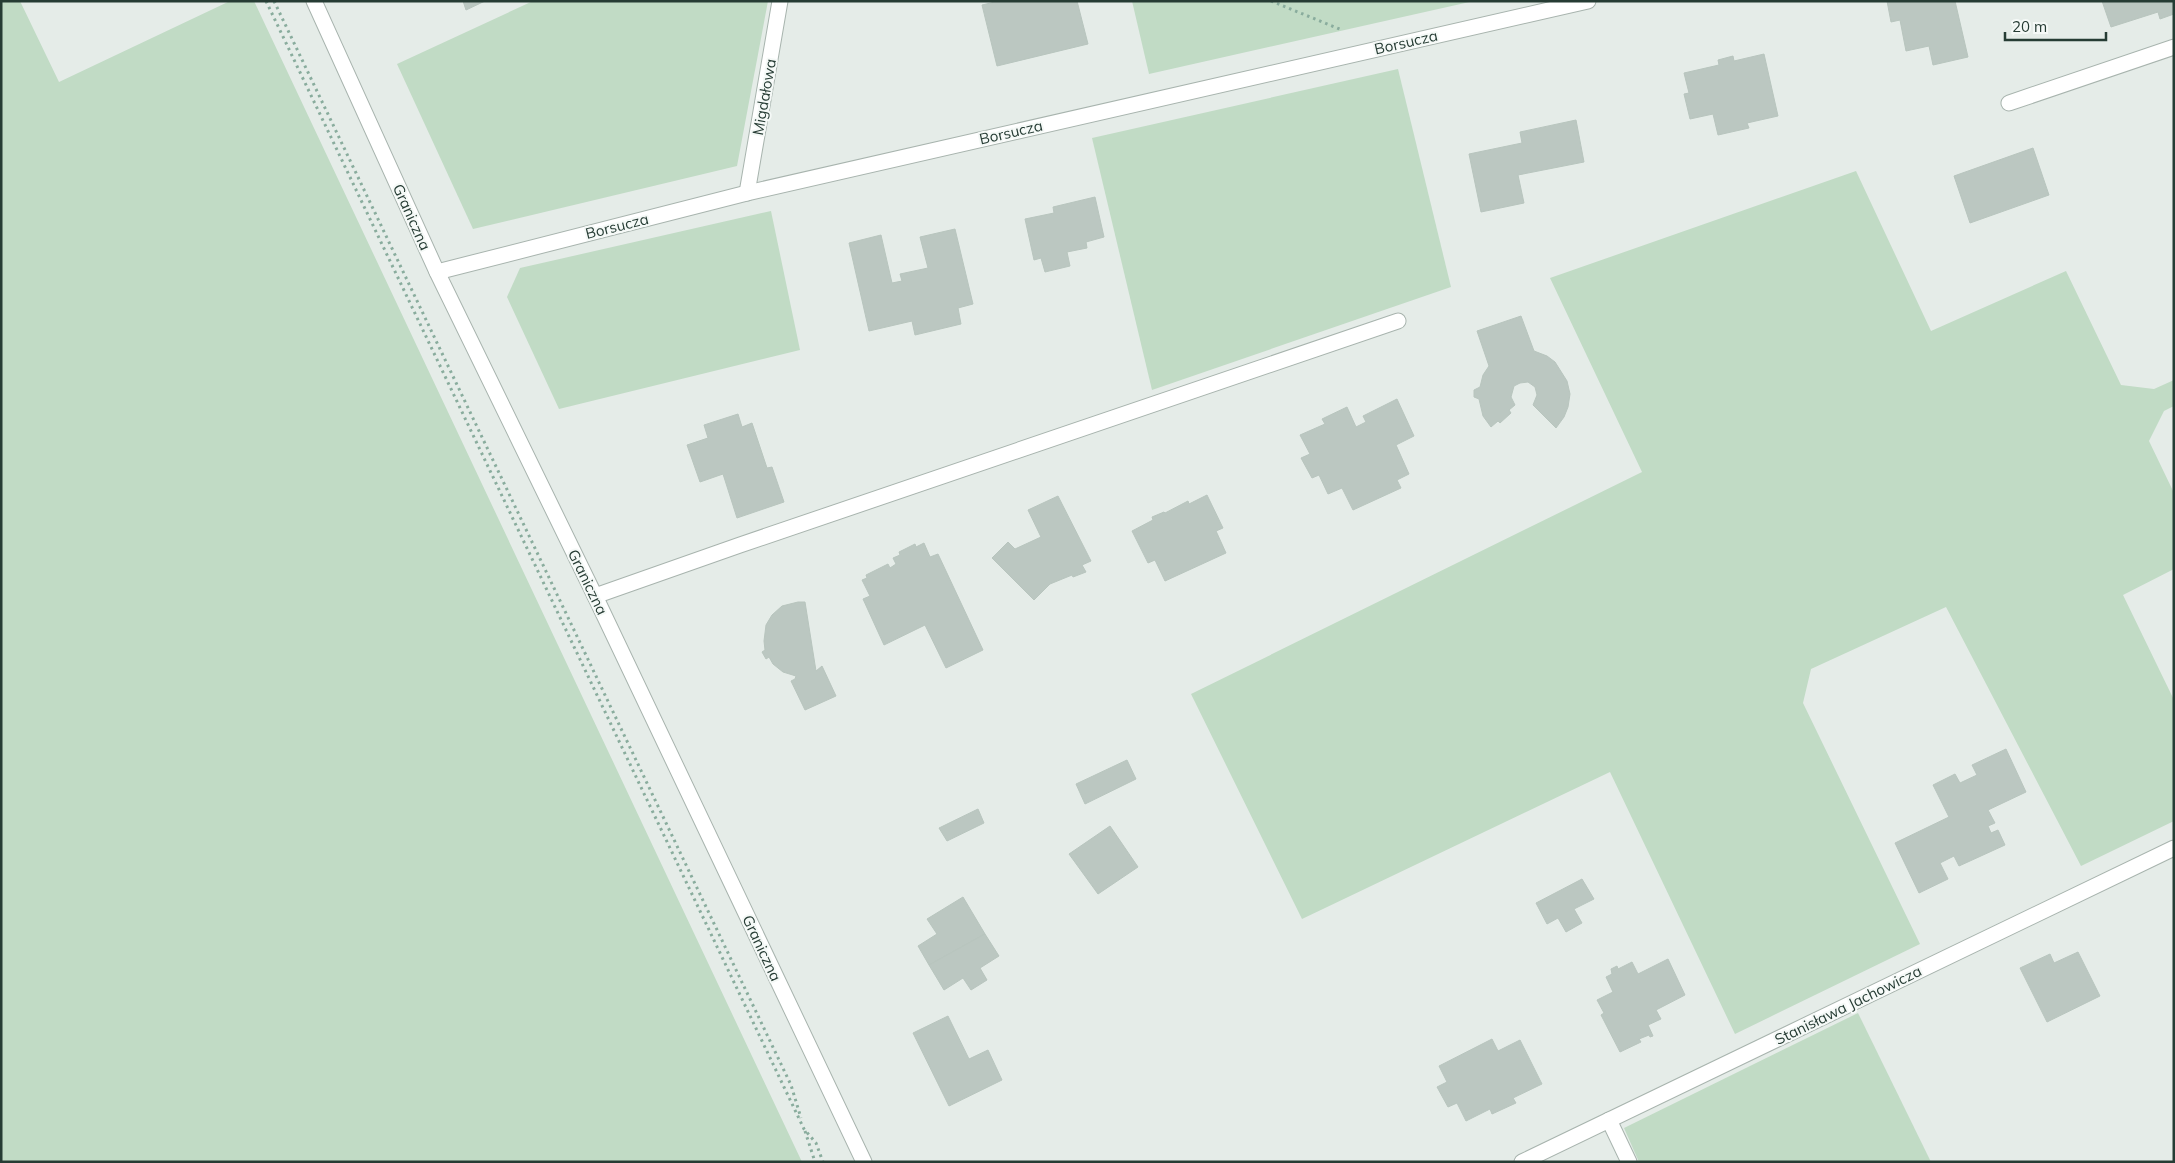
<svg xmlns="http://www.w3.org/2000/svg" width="2175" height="1163" viewBox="0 0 2175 1163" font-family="Mulish,sans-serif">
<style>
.green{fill:#c1dbc5}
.building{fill:#bbc7c1;stroke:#b8c5be}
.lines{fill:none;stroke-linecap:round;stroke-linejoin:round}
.service-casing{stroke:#a8b4ae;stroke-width:17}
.minor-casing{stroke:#a8b4ae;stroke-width:17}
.tertiary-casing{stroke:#a8b4ae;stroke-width:17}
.path{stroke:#89ac9d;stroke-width:3;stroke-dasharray:2.5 4;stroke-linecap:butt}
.service{stroke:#fff;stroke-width:15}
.minor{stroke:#fff;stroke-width:15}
.tertiary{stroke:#fff;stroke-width:15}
.labels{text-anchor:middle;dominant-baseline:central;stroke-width:4;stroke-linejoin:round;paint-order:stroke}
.street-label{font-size:15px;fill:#263c34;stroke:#f5f9f7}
</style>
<rect width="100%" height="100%" fill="#e5ece8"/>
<g class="green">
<polygon points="1,1 20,1 59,82 230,1 254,1 802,1162 1,1162"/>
<polygon points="533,1 768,1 737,166 473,229 397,64"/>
<polygon points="1132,1 1474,1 1149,74"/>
<polygon points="1398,69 1451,287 1152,390 1092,138"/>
<polygon points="1856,171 1931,331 2066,271 2121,385 2154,389 2174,380 2174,406 2164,411 2149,441 2174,493 2174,569 2123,595 2174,700 2174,821 2081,866 1946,607 1811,669 1803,703 1920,944 1735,1034 1610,772 1302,919 1191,694 1642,472 1550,278"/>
<polygon points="771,211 800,350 559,409 507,297 520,268"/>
<polygon points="1858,1013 1931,1162 1639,1162 1624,1128"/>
</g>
<g class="building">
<polygon points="463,1 485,1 466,10"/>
<polygon points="999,1 1077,1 1088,44 997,66 982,5"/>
<polygon points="1887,1 1955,1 1968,57 1933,65 1929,46 1906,51 1900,20 1891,22"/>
<polygon points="2102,1 2174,1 2174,14 2160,19 2158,12 2111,27"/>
<polygon points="1764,54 1778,116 1747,123 1749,128 1718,135 1713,114 1690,119 1684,94 1689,93 1684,73 1719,65 1718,60 1733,56 1734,61"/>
<polygon points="1576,120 1584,162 1518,175 1524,203 1481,212 1469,154 1522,143 1520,132"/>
<polygon points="2033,148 2049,195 1970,223 1954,176"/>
<polygon points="1095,197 1104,237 1086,242 1087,248 1067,252 1070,266 1045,272 1041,258 1034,260 1025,219 1054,213 1053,207"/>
<polygon points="955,229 973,304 958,308 961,324 915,335 912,321 869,331 849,243 881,235 892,283 902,281 900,274 928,268 920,237"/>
<polygon points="1521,316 1534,351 1547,356 1555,362 1567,381 1570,394 1568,407 1564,417 1556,428 1533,405 1537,395 1535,387 1528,382 1520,383 1514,386 1511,397 1515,405 1509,410 1511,413 1500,423 1498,421 1491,427 1483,416 1479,399 1474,397 1474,390 1480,387 1483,375 1489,366 1477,331"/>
<polygon points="1397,399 1414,436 1396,445 1409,474 1397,480 1401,488 1353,510 1342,488 1328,494 1319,475 1312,478 1301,458 1310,454 1300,435 1325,424 1322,419 1347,407 1356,427 1366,422 1363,416"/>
<polygon points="738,414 742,427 752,423 767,468 772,467 784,502 737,518 723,474 700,482 687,445 708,438 704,425"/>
<polygon points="1207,495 1223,528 1216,531 1226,553 1165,581 1155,560 1148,563 1132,531 1153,520 1152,517 1164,512 1165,513 1188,501 1189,504"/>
<polygon points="1058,496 1091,561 1082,565 1086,572 1073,577 1072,575 1050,584 1034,600 992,558 1008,542 1015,549 1041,537 1028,510"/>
<polygon points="924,543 930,557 938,554 983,650 946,668 925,625 884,645 863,599 870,596 862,580 867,578 866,575 888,564 890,568 896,564 893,558 900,555 899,552 915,544 916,547"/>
<polygon points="798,602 805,602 816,671 822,666 836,696 805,710 791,681 795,679 796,676 783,672 773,664 769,657 766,659 762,652 765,650 764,641 766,625 772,615 782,606"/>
<polygon points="2006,749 2026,792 1988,810 1995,823 1988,826 1991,833 1998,830 2005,845 1959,866 1954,856 1940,863 1948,879 1919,893 1895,843 1949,817 1933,785 1955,774 1960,783 1977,775 1972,765"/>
<polygon points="1127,760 1136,779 1085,804 1076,784"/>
<polygon points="978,809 984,823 947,841 939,828"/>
<polygon points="1110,826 1138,867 1098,894 1069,854"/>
<polygon points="1582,879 1594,899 1574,909 1582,923 1566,932 1558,918 1547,924 1536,903"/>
<polygon points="963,897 985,934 929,965 918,946 937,934 927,919"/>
<polygon points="985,934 999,956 980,968 987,980 971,990 963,978 944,990 929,965"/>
<polygon points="2078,952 2100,996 2047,1022 2020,968 2050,954 2054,963"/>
<polygon points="1668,959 1685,995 1656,1010 1661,1019 1648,1025 1653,1036 1650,1037 1649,1035 1639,1039 1641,1042 1620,1052 1601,1015 1604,1013 1597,1000 1613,992 1606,977 1612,974 1611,969 1617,966 1618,969 1632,962 1638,974"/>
<polygon points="948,1016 969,1059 988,1050 1002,1080 949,1106 913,1033"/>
<polygon points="1492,1039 1498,1051 1520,1040 1542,1084 1513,1098 1516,1103 1492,1114 1490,1109 1466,1121 1457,1103 1448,1107 1437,1087 1447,1082 1439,1066"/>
</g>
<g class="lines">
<defs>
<g id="service">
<polyline points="2009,103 2174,47"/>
<polyline points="595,596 740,545 1398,321"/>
<polyline points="1609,1120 1629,1162"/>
</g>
<g id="minor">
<polyline points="747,193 780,1"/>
<polyline points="437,272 747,193 1588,1"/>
<polyline points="1522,1162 2174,848"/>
</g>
<polyline id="tertiary" points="314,1 437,272 595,596 864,1162"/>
</defs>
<use href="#service" class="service-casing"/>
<use href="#minor" class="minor-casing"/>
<use href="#tertiary" class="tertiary-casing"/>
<g class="path">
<polyline points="266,1 804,1129 816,1143 823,1162"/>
<polyline points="274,1 791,1085 801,1118"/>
<polyline points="1271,1 1342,30"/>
<polyline points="805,1131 815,1162"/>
</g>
<use href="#service" class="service"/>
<use href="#minor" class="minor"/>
<use href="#tertiary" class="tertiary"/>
</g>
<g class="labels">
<g class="street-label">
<text transform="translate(1406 42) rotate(-13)">Borsucza</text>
<text transform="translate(764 97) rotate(-80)">Migdałowa</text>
<text transform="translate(1011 132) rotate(-13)">Borsucza</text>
<text transform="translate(412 217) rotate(66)">Graniczna</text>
<text transform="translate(617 226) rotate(-14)">Borsucza</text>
<text transform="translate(588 582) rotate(64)">Graniczna</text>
<text transform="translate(762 948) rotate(65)">Graniczna</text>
<text transform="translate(1848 1005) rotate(-26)">Stanisława Jachowicza</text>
</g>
</g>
<rect width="2175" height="1163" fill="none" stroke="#263c34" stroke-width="5"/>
<path d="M2005 32v8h101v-8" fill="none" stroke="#263c34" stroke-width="2.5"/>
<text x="2012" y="32" font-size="15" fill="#263c34" stroke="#f5f9f7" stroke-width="4" paint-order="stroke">20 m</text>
</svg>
